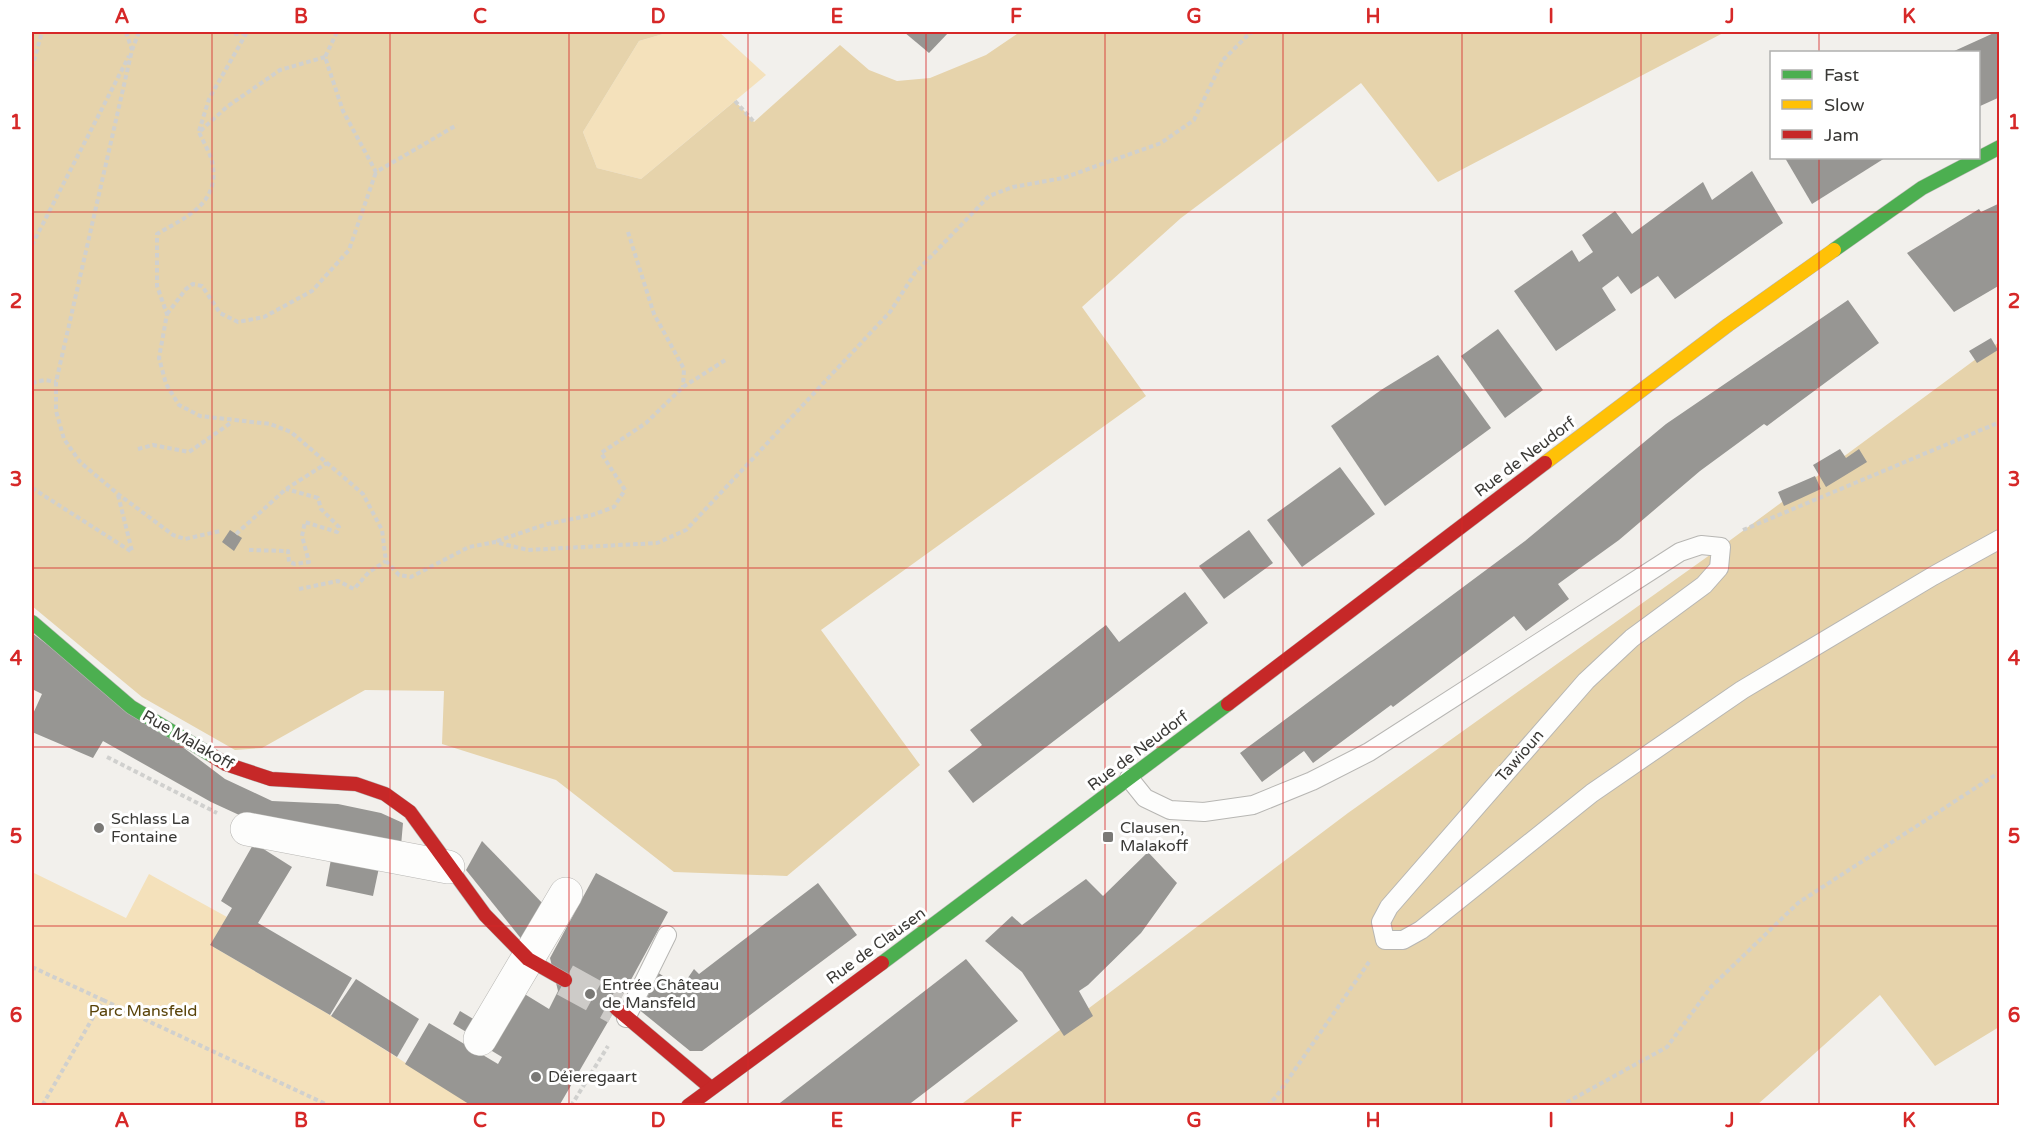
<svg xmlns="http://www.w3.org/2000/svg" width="2031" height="1137" viewBox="0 0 2031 1137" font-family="'Varela Round',sans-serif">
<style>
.green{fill:#f4e1bb}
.forest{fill:#e6d3ab}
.building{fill:#979693}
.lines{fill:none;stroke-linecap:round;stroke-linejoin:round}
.secondary-tunnel{stroke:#cdcbc8;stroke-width:33;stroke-dasharray:33 16;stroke-linecap:butt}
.lane-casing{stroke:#b7b6b3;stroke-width:20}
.street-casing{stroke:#b7b6b3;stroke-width:34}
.fast-casing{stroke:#b7b6b3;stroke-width:15}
.slow-casing{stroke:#b7b6b3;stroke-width:15}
.jam-casing{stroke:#b7b6b3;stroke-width:15}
.path{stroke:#d0d0ce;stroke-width:4;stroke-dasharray:4.5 3;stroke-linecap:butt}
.lane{stroke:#fdfdfc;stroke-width:18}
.street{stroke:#fdfdfc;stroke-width:33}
.fast{stroke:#4caf50;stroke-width:14}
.slow{stroke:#ffc107;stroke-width:14}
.jam{stroke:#c62828;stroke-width:14}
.grid{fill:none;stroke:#d62828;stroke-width:1.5;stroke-opacity:0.55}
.poi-dot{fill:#7a7976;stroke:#fff;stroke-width:2}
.labels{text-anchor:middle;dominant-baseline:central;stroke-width:6;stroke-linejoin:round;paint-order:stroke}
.street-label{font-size:16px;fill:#3a3936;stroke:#fff}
.poi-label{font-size:16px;fill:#3a3936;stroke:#fff;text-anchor:start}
.park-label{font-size:16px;fill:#594309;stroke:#fff}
.neatline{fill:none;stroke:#d62828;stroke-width:2}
.grid-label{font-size:20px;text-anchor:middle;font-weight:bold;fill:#d62828}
</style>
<rect width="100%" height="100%" fill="#f2f0ec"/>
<g class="green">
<polygon points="670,32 719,32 766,75 641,179 597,168 583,132 639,41"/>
<polygon points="32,872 126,918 149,874 227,917 210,945 330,1015 472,1105 32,1105"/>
</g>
<g class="forest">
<polygon points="32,32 670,32 639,41 583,132 597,168 641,179 735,101 754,122 840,45 869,70 897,81 930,78 986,55 1020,32 1725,32 1438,182 1361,83 1181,218 1082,307 1146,396 821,630 920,765 787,876 674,872 556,780 442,744 444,691 365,690 262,748 235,750 142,697 32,606"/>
<polygon points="1999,342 1999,1027 1935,1066 1880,995 1757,1105 959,1106 1348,813 1721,547"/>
</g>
<g class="building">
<polygon points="904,32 949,32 929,53"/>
<polygon points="1996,32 2000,32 2000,97 1978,107 1978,52 1952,52"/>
<polygon points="1785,158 1885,158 1812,204"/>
<polygon points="1752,171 1783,223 1675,299 1658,276 1631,294 1618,276 1602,288 1616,310 1556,351 1514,291 1572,250 1579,262 1593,252 1582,235 1615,211 1632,234 1703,182 1712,200"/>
<polygon points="2000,203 2000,285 1954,312 1907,253 1979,209 1981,212"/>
<polygon points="1848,300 1879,343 1767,426 1764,424 1700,471 1619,540 1558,584 1569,599 1526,631 1514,616 1393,707 1391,705 1313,763 1304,751 1262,782 1240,753 1525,541 1666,424"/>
<polygon points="1498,329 1543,390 1505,418 1461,356"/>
<polygon points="1991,338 1998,350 1977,363 1969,351"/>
<polygon points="1438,355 1491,428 1385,506 1331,426 1381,390"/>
<polygon points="1840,449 1846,458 1859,449 1867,462 1826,487 1813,465"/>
<polygon points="1340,467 1375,514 1302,567 1267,520"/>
<polygon points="1815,476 1821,489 1784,506 1778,492"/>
<polygon points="230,530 242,538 234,551 222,542"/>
<polygon points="1249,530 1273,563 1224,599 1199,566"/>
<polygon points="1185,592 1208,623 973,803 948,771 982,745 970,730 1106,625 1119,642"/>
<polygon points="32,633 225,779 272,801 338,804 381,813 403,823 401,846 261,825 211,802 103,741 93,758 32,732 32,716 42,694 32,689"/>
<polygon points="482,841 548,909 527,946 466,870"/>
<polygon points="254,843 292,867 258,923 352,978 330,1015 210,945 232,908 221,901"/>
<polygon points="1148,852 1177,883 1141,933 1088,985 1079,991 1093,1016 1064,1036 1022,972 985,941 1012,916 1022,925 1086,879 1103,896"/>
<polygon points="332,854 380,863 373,896 326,886"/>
<polygon points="596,873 668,912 609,1020 559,1106 472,1106 405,1064 429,1023 498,1064 502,1057 482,1045 518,990 549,1009 558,991 550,958"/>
<polygon points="818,883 857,935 702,1051 690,1051 637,1008 657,972 681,988 694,969 699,974"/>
<polygon points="966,959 1018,1021 907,1106 776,1106"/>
<polygon points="356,979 419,1019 397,1057 331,1016"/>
<polygon points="460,1011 480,1023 473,1036 453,1024"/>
</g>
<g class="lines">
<polyline class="secondary-tunnel" points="565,980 616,1008"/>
<defs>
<g id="lane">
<polyline points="1129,778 1145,798 1170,810 1204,812 1253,805 1312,781 1369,752 1680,552 1701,545 1721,547 1719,568 1704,585 1632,638 1586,681 1389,907 1381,922 1385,940 1403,940 1421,930 1592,793 1742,690 1933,576 2000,539"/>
<polyline points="626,1018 667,935"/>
</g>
<g id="street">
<polyline points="247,829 448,867"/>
<polyline points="480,1039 566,894"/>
</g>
<g id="fast">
<polyline points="1834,250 1922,188 2000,147"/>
<polyline points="32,622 131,707 213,756"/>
<polyline points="882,963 1228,704"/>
</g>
<polyline id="slow" points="1545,463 1728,325 1834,250"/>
<g id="jam">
<polyline points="1228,704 1545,463"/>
<polyline points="213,756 226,764 271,779 356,784 385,794 410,812 485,915 528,959 565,980"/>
<polyline points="616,1008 711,1088"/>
<polyline points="688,1106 882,963"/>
</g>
</defs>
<use href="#lane" class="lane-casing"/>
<use href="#street" class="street-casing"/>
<use href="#fast" class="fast-casing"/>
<use href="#slow" class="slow-casing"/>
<use href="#jam" class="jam-casing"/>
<g class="path">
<polyline points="126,32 132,50"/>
<polyline points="139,32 132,50 56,382 56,411 64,439 80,462 118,494 173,535 185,539 220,531"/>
<polyline points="235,32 236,34 245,33"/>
<polyline points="337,32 325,57 343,111 376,172 457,125"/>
<path d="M325 57 280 70 228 106 199 132C203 142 212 155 213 167 218 205 184 218 157 234V286L167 314 159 358 166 384 179 405 200 416 270 424 291 432 363 494 382 530 386 561 399 575 411 577 469 547 495 542 528 550 657 543 686 530 890 312 915 273 989 196 1013 187 1063 178 1161 143 1194 120 1223 60 1249 34 1253 32"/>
<polyline points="32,68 42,32"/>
<polyline points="735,101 754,122"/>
<polyline points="199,131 209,99 247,32"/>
<polyline points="628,232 654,314 684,369 683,387"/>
<polyline points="32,245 129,56"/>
<polyline points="167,314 186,289 193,284 202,286 220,313 238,322 264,317 312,291 349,250 376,172"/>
<polyline points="32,383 45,380 56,382"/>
<polyline points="138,449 153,445 189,452 232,422"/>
<polyline points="32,488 132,552"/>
<polyline points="118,495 132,551"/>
<polyline points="1743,530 2000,422"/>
<polyline points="236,534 286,489 327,463"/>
<polyline points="497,541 547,524 592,515 614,507 625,490 601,453 646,423 683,387 727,359"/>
<polyline points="249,550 288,551 289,562 295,564 309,562 302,536 305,522 337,532 339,527 321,509 318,498 286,489"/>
<polyline points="299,589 338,581 354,589 369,572 386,561"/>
<polyline points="107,757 217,813"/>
<polyline points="32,967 103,1000 42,1106"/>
<polyline points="103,1000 330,1106"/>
<polyline points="571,1106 608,1046"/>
<polyline points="1267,1106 1276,1097 1369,962"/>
<polyline points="1560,1106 1667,1047 1711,987 1798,903 2000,772"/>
</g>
<use href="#lane" class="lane"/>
<use href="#street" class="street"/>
<use href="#fast" class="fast"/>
<use href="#slow" class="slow"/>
<use href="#jam" class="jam"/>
</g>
<path class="grid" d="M212 32V1106M390 32V1106M569 32V1106M748 32V1106M926 32V1106M1105 32V1106M1283 32V1106M1462 32V1106M1641 32V1106M1819 32V52M1819 158V1106M32 212H2000M32 390H2000M32 568H2000M32 747H2000M32 926H2000"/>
<g class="poi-dot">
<circle cx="99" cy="828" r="6"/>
<rect x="1102" y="831" width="12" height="12" rx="3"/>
<circle cx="590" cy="994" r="6"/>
<circle cx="536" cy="1077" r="6"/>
</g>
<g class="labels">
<g class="street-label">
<text transform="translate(1525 457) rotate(-37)">Rue de Neudorf</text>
<text transform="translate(188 740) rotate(30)">Rue Malakoff</text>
<text transform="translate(1138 751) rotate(-37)">Rue de Neudorf</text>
<text transform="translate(1520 756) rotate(-49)">Tawioun</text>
<text transform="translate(876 946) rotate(-36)">Rue de Clausen</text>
</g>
<g class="poi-label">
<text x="111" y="819">Schlass La<tspan x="111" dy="18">Fontaine</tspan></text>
<text x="1120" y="828">Clausen,<tspan x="1120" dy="18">Malakoff</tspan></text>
<text x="602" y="985">Entrée Château<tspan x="602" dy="18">de Mansfeld</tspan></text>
<text x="548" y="1077">Déieregaart</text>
</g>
<g class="park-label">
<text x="143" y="1011">Parc Mansfeld</text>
</g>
</g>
<rect width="2031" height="1137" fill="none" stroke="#ffffff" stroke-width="66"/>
<rect x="1770" y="51" width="210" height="108" fill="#ffffff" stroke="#b0b0af" stroke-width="1.5"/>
<rect x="1782" y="70" width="30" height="9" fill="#4caf50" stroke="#b0b0af" stroke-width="1.5"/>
<text x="1824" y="81" font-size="18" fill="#3a3936">Fast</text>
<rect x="1782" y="100" width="30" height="9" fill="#ffc107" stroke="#b0b0af" stroke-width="1.5"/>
<text x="1824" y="111" font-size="18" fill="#3a3936">Slow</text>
<rect x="1782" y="130" width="30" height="9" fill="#c62828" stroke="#b0b0af" stroke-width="1.5"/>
<text x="1824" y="141" font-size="18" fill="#3a3936">Jam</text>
<rect x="33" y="33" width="1965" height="1071" class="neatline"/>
<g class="grid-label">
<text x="122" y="23">A</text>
<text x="301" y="23">B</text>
<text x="480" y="23">C</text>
<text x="658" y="23">D</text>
<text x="837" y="23">E</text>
<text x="1016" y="23">F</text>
<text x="1194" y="23">G</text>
<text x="1373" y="23">H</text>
<text x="1551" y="23">I</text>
<text x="1730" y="23">J</text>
<text x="1909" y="23">K</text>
<text x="16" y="129">1</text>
<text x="2014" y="129">1</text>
<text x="16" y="308">2</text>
<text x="2014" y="308">2</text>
<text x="16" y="486">3</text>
<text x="2014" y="486">3</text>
<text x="16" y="665">4</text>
<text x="2014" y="665">4</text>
<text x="16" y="843">5</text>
<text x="2014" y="843">5</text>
<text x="16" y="1022">6</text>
<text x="2014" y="1022">6</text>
<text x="122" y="1127">A</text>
<text x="301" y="1127">B</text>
<text x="480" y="1127">C</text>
<text x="658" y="1127">D</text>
<text x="837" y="1127">E</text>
<text x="1016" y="1127">F</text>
<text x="1194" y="1127">G</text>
<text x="1373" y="1127">H</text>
<text x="1551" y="1127">I</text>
<text x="1730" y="1127">J</text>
<text x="1909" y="1127">K</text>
</g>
</svg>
